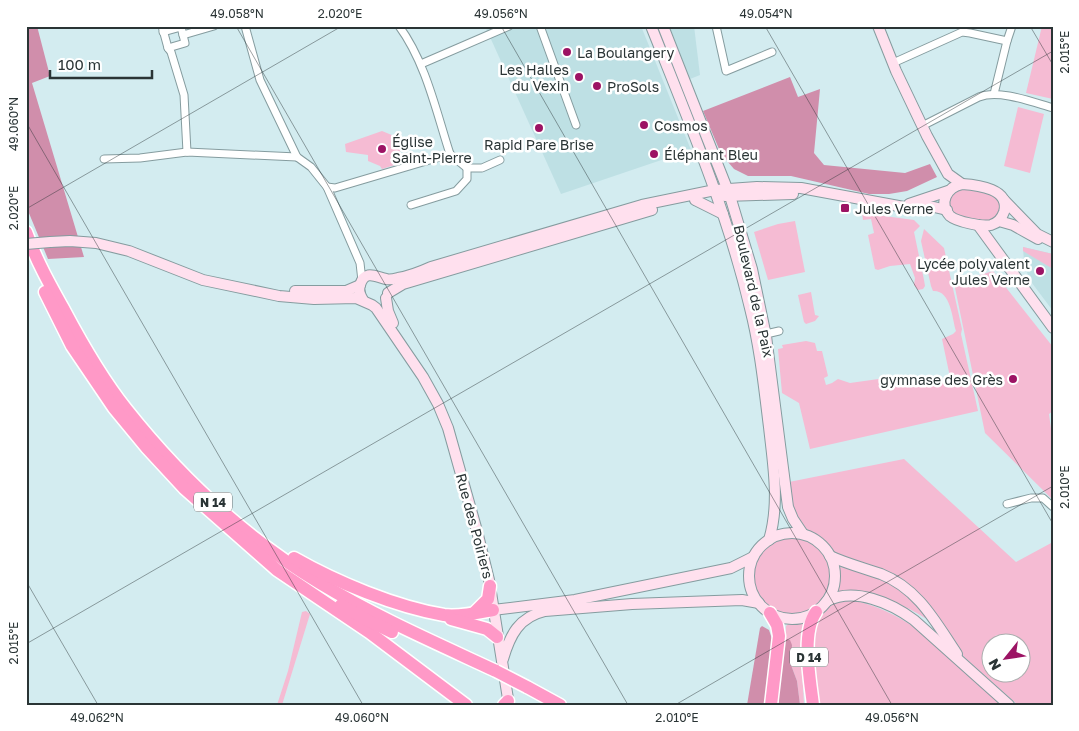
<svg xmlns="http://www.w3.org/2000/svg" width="1079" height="731" viewBox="0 0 1079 731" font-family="'Golos Text',sans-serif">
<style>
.built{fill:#bee0e4}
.green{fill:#f5bbd3;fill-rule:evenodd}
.forest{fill:#d08eab}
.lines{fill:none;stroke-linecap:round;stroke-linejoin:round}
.street-casing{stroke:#859c9f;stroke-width:9}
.secondary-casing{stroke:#859c9f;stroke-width:12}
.highway-casing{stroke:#fff;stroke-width:15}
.street{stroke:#fff;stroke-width:7}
.secondary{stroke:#ffe0ee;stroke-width:10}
.highway{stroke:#ff99c7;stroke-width:12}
.secondary-bridge-casing{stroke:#859c9f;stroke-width:12;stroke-linecap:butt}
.highway-bridge-casing{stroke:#fff;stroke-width:15;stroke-linecap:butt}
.secondary-bridge{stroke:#ffe0ee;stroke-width:10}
.highway-bridge{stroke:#ff99c7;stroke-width:12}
.ticks{fill:none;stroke:#2a3435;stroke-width:1;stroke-opacity:0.45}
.poi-dot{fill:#9c1364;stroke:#fff;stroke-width:2}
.labels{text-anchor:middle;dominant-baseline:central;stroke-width:5;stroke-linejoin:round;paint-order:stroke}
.shield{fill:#fff;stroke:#6a7172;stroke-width:1}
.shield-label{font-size:12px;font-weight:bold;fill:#2a3435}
.poi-label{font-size:14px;fill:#2a3435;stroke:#fff;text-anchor:start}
.street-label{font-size:14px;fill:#2a3435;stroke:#fff}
.neatline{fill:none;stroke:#2a3435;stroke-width:2}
.ticks-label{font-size:12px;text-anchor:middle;fill:#2a3435}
</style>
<rect width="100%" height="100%" fill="#d3ecf0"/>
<g class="built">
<polygon points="485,26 641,26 691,150 561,194"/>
<polygon points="669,26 694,26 700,75 690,79"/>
<polygon points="1023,247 1053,254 1053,311 1029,279 1024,262"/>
</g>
<g class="green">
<polygon points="1042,26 1053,26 1053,99 1026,93"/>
<polygon points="1018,107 1044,114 1030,173 1004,166"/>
<polygon points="382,131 399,138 401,163 382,169 380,166 368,161 368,155 346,152 345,144"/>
<polygon points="960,186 994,193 999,198 1000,213 991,222 957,217 950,211 949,197"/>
<polygon points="862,213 914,220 920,226 914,232 924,280 925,286 923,289 918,290 914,285 915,278 910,264 890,266 878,270 875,269 868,235 874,233 871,219 863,220"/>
<polygon points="795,221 805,272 768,280 754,232 778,224"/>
<path d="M924 229 944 248 962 329 961 334 978 411 810 449 799 403 782 393 778 349 783 348 782 345 806 341 815 343 817 351H822L828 376 824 378 826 385 832 383 838 379 850 383 907 375H913L914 381 922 385 950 377 942 339 953 334 956 331C952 318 951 290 933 291L931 286 921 241Z"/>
<polygon points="1023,247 1053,254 1053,269 1023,251"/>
<polygon points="993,271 1053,347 1053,411 1049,414 1053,444 1053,500 985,433 954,283"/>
<polygon points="811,292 815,315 819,316 815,321 806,324 804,322 798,295"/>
<path d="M904 459 1016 562 1053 542V705H1018L965 658 913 591 836 554 816 535 805 528 794 512 789 482ZM992 644H1022V674H992Z"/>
<circle cx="792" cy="576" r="38"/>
<path d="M840 567C879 572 903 589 928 618H925C905 605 885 598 862 594 854 593 847 590 839 592L837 588 838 580V568Z"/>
<path d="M853 600C877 606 897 615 917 629L1002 705H817C814 678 802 621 830 604 836 601 846 601 853 600Z"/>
<polygon points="306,611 310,614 282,705 277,705 288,671 302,612"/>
<polygon points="807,621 802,668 804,705 800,705 797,681 791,665 792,645 785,641 786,626 788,624"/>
</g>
<g class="forest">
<polygon points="26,26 37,26 50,76 32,83 84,257 48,259 26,206"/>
<polygon points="790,77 798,97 820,89 814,153 824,165 905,173 930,164 937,177 907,191 889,194 869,194 791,176 748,176 734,169 728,162 719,149 703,111"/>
<polygon points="762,626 769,630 773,642 765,705 747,705 760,628"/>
<polygon points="787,639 790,640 792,645 791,665 797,681 800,705 776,705 785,641"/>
</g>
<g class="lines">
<defs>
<g id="street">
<polyline points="162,26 168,48 171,52 184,95 187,152"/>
<polyline points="245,26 260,80 297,157 311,167 327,187 360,263 362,281"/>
<path d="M399 26C426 63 436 111 450 154"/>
<polyline points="540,26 576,125"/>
<polyline points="716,26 726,71 772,52"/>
<polyline points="163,32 181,27 185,43 168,48"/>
<polyline points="183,35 214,26"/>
<polyline points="893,63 962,32 970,33 1007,41"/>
<polyline points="421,64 509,26"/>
<polyline points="994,94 1007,41 1012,26"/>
<path d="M922 126 979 97C999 89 1032 102 1053 108"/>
<polyline points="450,154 467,168 482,168 500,160"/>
<polyline points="104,159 140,158 187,152 297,157"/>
<polyline points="327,187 335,188 450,154"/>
<polyline points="411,205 456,191 467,179 467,168"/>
<polyline points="766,334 779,331"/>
<polyline points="1007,504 1031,498 1043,498 1053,507"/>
</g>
<g id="secondary">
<path d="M651 26C688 119 727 211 750 308 760 347 764 387 769 427 773 464 780 503 769 540"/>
<polyline points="663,26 730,196 752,269 766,336 788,507 793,519 803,534"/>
<polyline points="878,26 896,71 927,136 948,174 962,184"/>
<path d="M962 184C978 185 1011 189 1004 212 1002 218 998 223 991 225 983 227 957 222 950 216 938 203 947 187 962 184Z"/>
<polyline points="725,196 793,194"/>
<polyline points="695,200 723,214"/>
<polyline points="1004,200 1037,234 1053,242"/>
<polyline points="909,204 948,191"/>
<polyline points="999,221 1013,225 1038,239"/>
<polyline points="978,225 1053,328"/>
<polyline points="50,242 70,241 96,243 129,251 203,280 279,296 314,299 356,298 372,305 376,308 423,377 438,404 448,428 477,531 489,580 509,705"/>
<polyline points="295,291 346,291 360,285"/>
<polyline points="388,293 403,284 652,210"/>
<polyline points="386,298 388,311 393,323"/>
<path d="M363 300C360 295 358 291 360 285 365 269 376 277 386 279 389 280 394 279 398 278 410 276 420 272 431 267L642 205 715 190 757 187 801 188 904 207H934L947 210"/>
<circle cx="792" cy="576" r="43"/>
<path d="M830 556C847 564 864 568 881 574 919 589 936 623 957 654"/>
<path d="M827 601C855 587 891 603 914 620L1009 705"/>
<polyline points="493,610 575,600 731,568 753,557"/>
<path d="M503 659C510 635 519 617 545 611L632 604 742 600 759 603"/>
</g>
<g id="highway">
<path d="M26 232C36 260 50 285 64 310 82 344 103 380 126 409 180 477 245 538 320 583 376 617 436 643 496 671"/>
<polyline points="45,292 72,346 114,408 147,448 184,488 277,570 369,632 466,705"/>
<path d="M294 558C336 582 396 607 444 615 460 617 477 613 493 610"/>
<polyline points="341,605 367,620 392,632"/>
<polyline points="474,613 488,599 490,586"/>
<polyline points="770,613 777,625 779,636 771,705"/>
<polyline points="451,619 487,629 497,637"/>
<polyline points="527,687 560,705"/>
<polyline points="504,705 508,701"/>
<path d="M813 705C810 679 801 633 816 612"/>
</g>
</defs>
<use href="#street" class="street-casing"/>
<use href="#secondary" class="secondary-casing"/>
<use href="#highway" class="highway-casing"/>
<use href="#street" class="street"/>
<use href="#secondary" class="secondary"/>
<use href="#highway" class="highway"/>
<defs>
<polyline id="secondary-bridge" points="26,244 50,242"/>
<polyline id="highway-bridge" points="496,671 527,687"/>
</defs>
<use href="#secondary-bridge" class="secondary-bridge-casing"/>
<use href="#highway-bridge" class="highway-bridge-casing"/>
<use href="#secondary-bridge" class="secondary-bridge"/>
<use href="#highway-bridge" class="highway-bridge"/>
</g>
<path class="ticks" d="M236 26 628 705M501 26 892 705M765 26 1053 524M1030 26 1053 65M26 122 363 705M26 209 342 26M26 581 98 705M26 644 1053 51M675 705 1053 486"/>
<g class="poi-dot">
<circle cx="567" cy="52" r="5"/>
<circle cx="579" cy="77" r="5"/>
<circle cx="597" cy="86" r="5"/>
<circle cx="644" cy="125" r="5"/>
<circle cx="539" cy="128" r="5"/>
<circle cx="382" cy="149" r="5"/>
<circle cx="654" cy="154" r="5"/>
<rect x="840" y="203" width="10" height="10" rx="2.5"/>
<circle cx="1040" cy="271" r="5"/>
<circle cx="1013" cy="379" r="5"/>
</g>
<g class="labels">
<g class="shield">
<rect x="194" y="492.5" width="38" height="19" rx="4"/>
<rect x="790" y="647.5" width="38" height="19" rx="4"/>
</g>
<g class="shield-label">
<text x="213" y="502">N 14</text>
<text x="809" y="657">D 14</text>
</g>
<g class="poi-label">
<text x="577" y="52">La Boulangery</text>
<text x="569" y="69" text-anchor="end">Les Halles<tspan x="569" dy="16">du Vexin</tspan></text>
<text x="607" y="86">ProSols</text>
<text x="654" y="125">Cosmos</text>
<text x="392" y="141">Église<tspan x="392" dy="16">Saint-Pierre</tspan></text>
<text x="539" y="144" text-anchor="middle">Rapid Pare Brise</text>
<text x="664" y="154">Éléphant Bleu</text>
<text x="855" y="208">Jules Verne</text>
<text x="1030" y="263" text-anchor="end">Lycée polyvalent<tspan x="1030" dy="16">Jules Verne</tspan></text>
<text x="1003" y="379" text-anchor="end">gymnase des Grès</text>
</g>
<g class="street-label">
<text transform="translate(754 291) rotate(77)">Boulevard de la Paix</text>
<text transform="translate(475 526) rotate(75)">Rue des Poiriers</text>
</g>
</g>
<rect width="1079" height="731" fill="none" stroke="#ffffff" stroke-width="55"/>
<g transform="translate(1006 658) rotate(240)"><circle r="24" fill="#ffffff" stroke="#aaaeae"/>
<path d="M0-4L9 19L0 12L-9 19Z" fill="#9c1364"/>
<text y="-8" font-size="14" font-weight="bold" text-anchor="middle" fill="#2a3435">N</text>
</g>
<path d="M50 70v8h102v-8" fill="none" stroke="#2a3435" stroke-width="2.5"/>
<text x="58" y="70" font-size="15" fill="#2a3435" stroke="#ffffff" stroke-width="4" paint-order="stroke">100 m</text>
<rect x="28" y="28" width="1024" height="676" class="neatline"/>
<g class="ticks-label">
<text x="237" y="18">49.058°N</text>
<text x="340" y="18">2.020°E</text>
<text x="501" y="18">49.056°N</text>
<text x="766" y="18">49.054°N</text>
<text transform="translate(1065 52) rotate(-90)" y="4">2.015°E</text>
<text transform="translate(14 124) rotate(-90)" y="4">49.060°N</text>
<text transform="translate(14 208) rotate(-90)" y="4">2.020°E</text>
<text transform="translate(1065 487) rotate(-90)" y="4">2.010°E</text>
<text transform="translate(14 643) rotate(-90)" y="4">2.015°E</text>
<text x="97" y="722">49.062°N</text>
<text x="362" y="722">49.060°N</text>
<text x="677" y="722">2.010°E</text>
<text x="892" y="722">49.056°N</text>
</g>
</svg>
